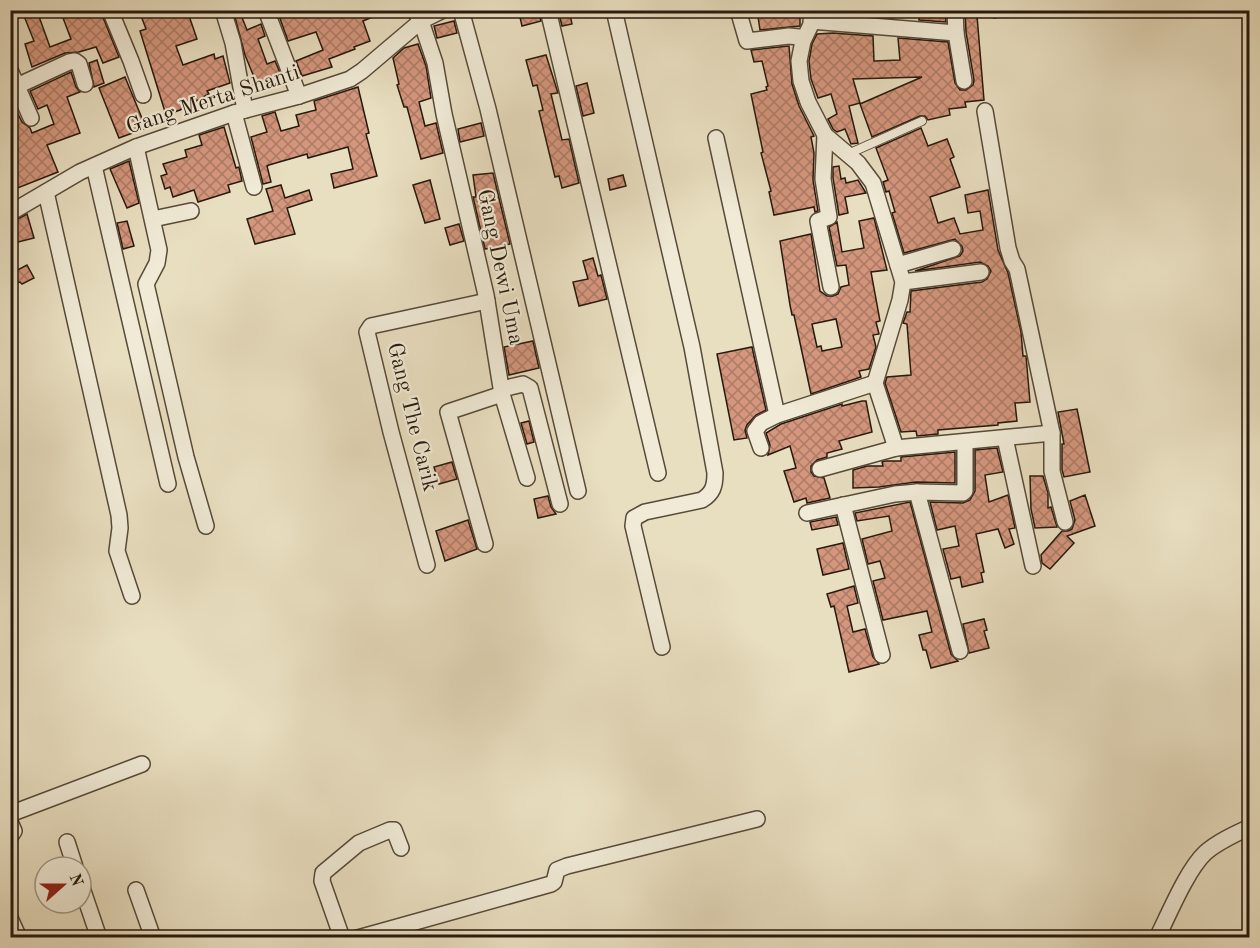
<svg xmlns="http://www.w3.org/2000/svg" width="1260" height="948" viewBox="0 0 1260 948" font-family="'Old Standard TT',serif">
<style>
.building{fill:url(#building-cross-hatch);stroke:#27190c;stroke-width:1.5;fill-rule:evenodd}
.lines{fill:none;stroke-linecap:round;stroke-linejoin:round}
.lane-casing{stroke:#574a39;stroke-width:10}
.street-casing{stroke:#574a39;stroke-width:18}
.lane{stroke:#f0ead6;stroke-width:8}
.street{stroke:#f0ead6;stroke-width:15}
.labels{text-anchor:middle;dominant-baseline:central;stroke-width:4.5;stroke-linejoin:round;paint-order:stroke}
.street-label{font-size:22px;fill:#27190c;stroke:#f0ead6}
</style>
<defs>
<pattern id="building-cross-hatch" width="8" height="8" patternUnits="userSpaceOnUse" patternTransform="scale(1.5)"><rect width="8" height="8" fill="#d4967d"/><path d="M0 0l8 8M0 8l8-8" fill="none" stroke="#ac7a65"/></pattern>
</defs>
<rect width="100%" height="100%" fill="#e8dec0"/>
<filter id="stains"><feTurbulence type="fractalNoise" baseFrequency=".00333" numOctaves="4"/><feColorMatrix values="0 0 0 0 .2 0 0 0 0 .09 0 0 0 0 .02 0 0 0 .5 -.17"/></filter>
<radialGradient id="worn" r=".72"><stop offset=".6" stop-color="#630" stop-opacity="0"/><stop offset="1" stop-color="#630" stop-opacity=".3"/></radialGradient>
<g class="building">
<polygon points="60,10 100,10 119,57 103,63 96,47 79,52 65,53 32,67 25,44 34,41 24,16 37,11 50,47 71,39"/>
<polygon points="146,10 187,10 197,39 176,46 183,65 214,54 215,59 223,56 230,83 207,91 209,94 180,110 166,115 140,31 146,29 140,13"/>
<polygon points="233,10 239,10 247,30 261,24 265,36 258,39 267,64 275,61 281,75 264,82 266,87 252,92 249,79 254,77 245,55"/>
<polygon points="277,10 387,10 387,11 363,21 370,41 354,47 355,49 329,59 332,67 302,76 296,61 323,50 316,32 288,41"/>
<polygon points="528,10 538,10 541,21 522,26 519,13"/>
<polygon points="558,10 569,10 572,24 562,26"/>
<polygon points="757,10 800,10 800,26 760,30"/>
<polygon points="834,10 894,10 894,18 834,13"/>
<polygon points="919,10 945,10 946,22 919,20"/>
<polygon points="965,10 975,10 977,16 984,100 965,102 966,107 949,109 950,115 928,120 925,116 920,116 872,137 860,104 922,77 853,79 860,103 849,106 858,143 851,144 845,129 837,132 833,129 828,119 837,114 831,94 818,98 811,79 809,61 812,44 817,34 833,33 873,36 874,61 900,60 898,38 948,42 955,83 960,90 966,90 973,85 974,80 966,32"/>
<polygon points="454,21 457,33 437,38 434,26"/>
<polygon points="418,44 426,66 431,98 419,102 425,126 436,123 443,153 421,159 407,107 404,107 397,85 399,84 393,58 404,48"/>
<polygon points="789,46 792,84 799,106 814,136 811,137 814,153 813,180 818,211 815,212 814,207 774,215 769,192 771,191 761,153 763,152 751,94 767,90 766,87 768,86 762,61 754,62 751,50"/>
<polygon points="546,55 558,93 551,94 562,140 569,139 579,183 562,188 559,176 555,177 539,111 543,110 537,85 533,86 526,60"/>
<polygon points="97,60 104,83 94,87 89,63"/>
<polygon points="71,72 76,87 80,92 67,97 80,133 47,145 58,172 10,191 10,98 22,122 30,128 32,133 54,124 47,105 38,109 30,91"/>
<polygon points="125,77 146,128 119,138 99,88"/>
<polygon points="587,83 594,113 583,116 576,86"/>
<polygon points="358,87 369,133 366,134 377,176 334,188 331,174 353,169 348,147 308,158 307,154 269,165 267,166 271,182 263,184 251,137 267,132 262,116 275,112 281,131 299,126 296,115 316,110 314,101"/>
<polygon points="481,123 484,136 460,142 458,129"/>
<polygon points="224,127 236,168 239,167 242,181 228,185 230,192 198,202 194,190 173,197 170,187 165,189 161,176 167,174 163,164 187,157 185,150 202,145 199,135"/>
<polygon points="921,128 928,146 947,139 954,157 950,159 960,187 930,197 938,223 954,218 960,234 983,230 980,211 968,213 965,195 988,190 998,250 1008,273 1021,332 1023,356 1026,356 1030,402 1015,403 1017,421 998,423 998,425 938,430 938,434 917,436 916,431 901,432 885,383 887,377 911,375 907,324 903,323 907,312 910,312 911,291 982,282 987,279 991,271 988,266 980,262 915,271 960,256 963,251 962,246 955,239 904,253 892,213 895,212 889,191 886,192 883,182 888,180 876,148"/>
<polygon points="129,161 139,203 127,208 110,169"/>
<polygon points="839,166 841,179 845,178 846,183 858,180 866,193 845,197 848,213 839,215 833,178 833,167"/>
<polygon points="493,173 510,244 485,249 473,197 476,197 473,175"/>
<polygon points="623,175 626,186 610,190 608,179"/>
<polygon points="430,180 440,219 425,223 413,185"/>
<polygon points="281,185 285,198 309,190 312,200 287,208 295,234 255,244 247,219 273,211 266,189"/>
<polygon points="27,214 34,238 10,244 10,223"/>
<path d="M874 218 887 270 871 272 880 321 876 322 879 334 873 335 876 347 869 369 859 371 861 377 811 394 794 315H792L790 305 780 241 811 234 820 291 827 296H833L838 294 841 287 849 285 846 265 837 266 829 227 837 222 842 252 864 248 859 221ZM836 319 842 347 822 351 821 346 817 347 812 324Z"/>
<polygon points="127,221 134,246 123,249 117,223"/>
<polygon points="459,224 464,241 450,245 445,228"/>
<polygon points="593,258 598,276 601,275 607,299 579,306 573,282 588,279 583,261"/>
<polygon points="27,265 34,278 22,284 20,282 10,285 10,274"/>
<polygon points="533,341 539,368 509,375 504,347"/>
<polygon points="752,347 766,410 756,415 747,425 745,430 747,438 734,440 717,354"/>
<polygon points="862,401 866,401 872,432 839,441 842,449 827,453 827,457 817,460 811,466 811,472 814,476 824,478 830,498 807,503 806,498 794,502 784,471 796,468 790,446 768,455 770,445 766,433 781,424 842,404 842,406"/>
<polygon points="1077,409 1090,472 1064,477 1062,470 1062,444 1064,444 1058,412"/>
<polygon points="529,421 534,442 527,444 521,423"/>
<polygon points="997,448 1003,472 985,475 989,502 1008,495 1015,528 1009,529 1014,544 1005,548 998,529 976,534 984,572 981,573 983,582 962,587 960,577 951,579 943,549 959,546 955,526 937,530 930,502 963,503 970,500 975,491 975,450"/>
<polygon points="955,452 955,483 916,482 879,487 853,488 853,470 867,466 883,466 882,462 885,461 901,461 901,457"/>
<polygon points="452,462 457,479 439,484 434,467"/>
<polygon points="1030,476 1043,476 1048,493 1048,508 1051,507 1057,527 1035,528 1031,509"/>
<polygon points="1085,495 1095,526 1067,536 1074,543 1050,569 1042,563 1041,555 1062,531 1068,531 1072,529 1075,520 1070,501"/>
<polygon points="548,496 551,507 556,514 538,518 534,499"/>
<polygon points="910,502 951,654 958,661 931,668 926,650 923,650 919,635 932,632 927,611 883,620 873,581 885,578 880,561 868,564 862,539 892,531 889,516 857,521 855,513"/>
<polygon points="836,517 838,525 812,530 810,522"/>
<polygon points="468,520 477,549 445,561 436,531"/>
<polygon points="843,543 849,569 823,575 817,549"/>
<polygon points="854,586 858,603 847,606 853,632 865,629 873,657 879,664 849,672 834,606 831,607 827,594"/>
<polygon points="984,619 987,630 984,631 989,648 969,653 963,624"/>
</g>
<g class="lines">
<defs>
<g id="lane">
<polyline points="995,10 995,14"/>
<polyline points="848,154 922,121"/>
</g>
<g id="street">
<polyline points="110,10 131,61 143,95"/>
<polyline points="223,10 233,43 245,110"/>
<polyline points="266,10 299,96"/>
<polyline points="414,10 421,21 435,63 444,114 486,295 502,394 527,478"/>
<polyline points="461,10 488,109 578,491"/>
<polyline points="548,10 658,473"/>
<path d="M614 10 692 347 715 473C715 486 713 493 702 500L645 512 634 518 633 526 662 647"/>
<polyline points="738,10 747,41 789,36 799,37 803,41"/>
<polyline points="818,10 803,41 799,61 801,81 808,102 825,135 858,163 873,183 903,282 900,300 875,383"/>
<polyline points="955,10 956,33 964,81"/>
<polyline points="811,21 956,33"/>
<polyline points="10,70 31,118"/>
<polyline points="17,86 69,62 75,61 79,64 85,84"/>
<polyline points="985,111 1008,248 1012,261 1017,269 1052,433 1052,471 1065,522"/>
<polyline points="234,113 254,187"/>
<polyline points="825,135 823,179 829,217 818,221 831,287"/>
<polyline points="716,138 777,415"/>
<polyline points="136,147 159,250 157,263 146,284 186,457 206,526"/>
<polyline points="94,166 168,484"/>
<polyline points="46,192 119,515 120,528 117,551 132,596"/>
<polyline points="10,213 80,172 136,147 234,113 299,96 350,79 362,71 421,21 443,10"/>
<polyline points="153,219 191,211"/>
<polyline points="898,265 953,249"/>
<polyline points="903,282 981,272"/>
<polyline points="875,383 896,448"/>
<polyline points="502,389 523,384 530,388 560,504"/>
<polyline points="1005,438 1033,566"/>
<polyline points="761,448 755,431 761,423 777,415 875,383"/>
<polyline points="820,469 896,448 1052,433"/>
<polyline points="917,492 960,651"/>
<polyline points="843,505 882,655"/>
<polyline points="807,513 895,494 917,492 963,493 965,491 965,442"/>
<polyline points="485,544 448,412 502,394"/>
<polyline points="427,565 391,432 367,332 371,326 487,301"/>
<polyline points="10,814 142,764"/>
<polyline points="10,822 14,831 10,837"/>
<polyline points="67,842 75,867"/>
<polyline points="81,885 99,938"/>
<polyline points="136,890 153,938"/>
<polyline points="10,918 19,938"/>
<polyline points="342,938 322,881 323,873 359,843 390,830 394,830 401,848"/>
<polyline points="358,938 551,884 554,882 557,870 567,866 757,819"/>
<path d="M1157 938C1169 914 1187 870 1205 853 1217 842 1235 834 1250 827"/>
</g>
</defs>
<use href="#lane" class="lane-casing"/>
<use href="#street" class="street-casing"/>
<use href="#lane" class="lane"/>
<use href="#street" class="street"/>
</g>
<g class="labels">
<g class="street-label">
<text transform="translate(213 100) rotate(-18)">Gang Merta Shanti</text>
<text transform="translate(500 267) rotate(78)">Gang Dewi Uma</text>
<text transform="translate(412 417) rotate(76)">Gang The Carik</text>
</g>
</g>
<rect width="1260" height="948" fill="none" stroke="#e8dec0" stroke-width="36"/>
<rect x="12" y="12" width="1236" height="924" fill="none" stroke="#27190c" stroke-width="3"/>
<rect x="18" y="18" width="1224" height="912" fill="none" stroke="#27190c" stroke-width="1.5"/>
<g transform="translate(63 885) rotate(69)"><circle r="28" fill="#f0ead6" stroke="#a09685" stroke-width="1.5"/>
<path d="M0-4.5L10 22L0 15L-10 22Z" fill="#8f2418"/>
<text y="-9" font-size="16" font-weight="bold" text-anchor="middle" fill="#27190c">N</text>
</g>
<rect width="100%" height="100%" filter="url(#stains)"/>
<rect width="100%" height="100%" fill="url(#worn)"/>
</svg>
